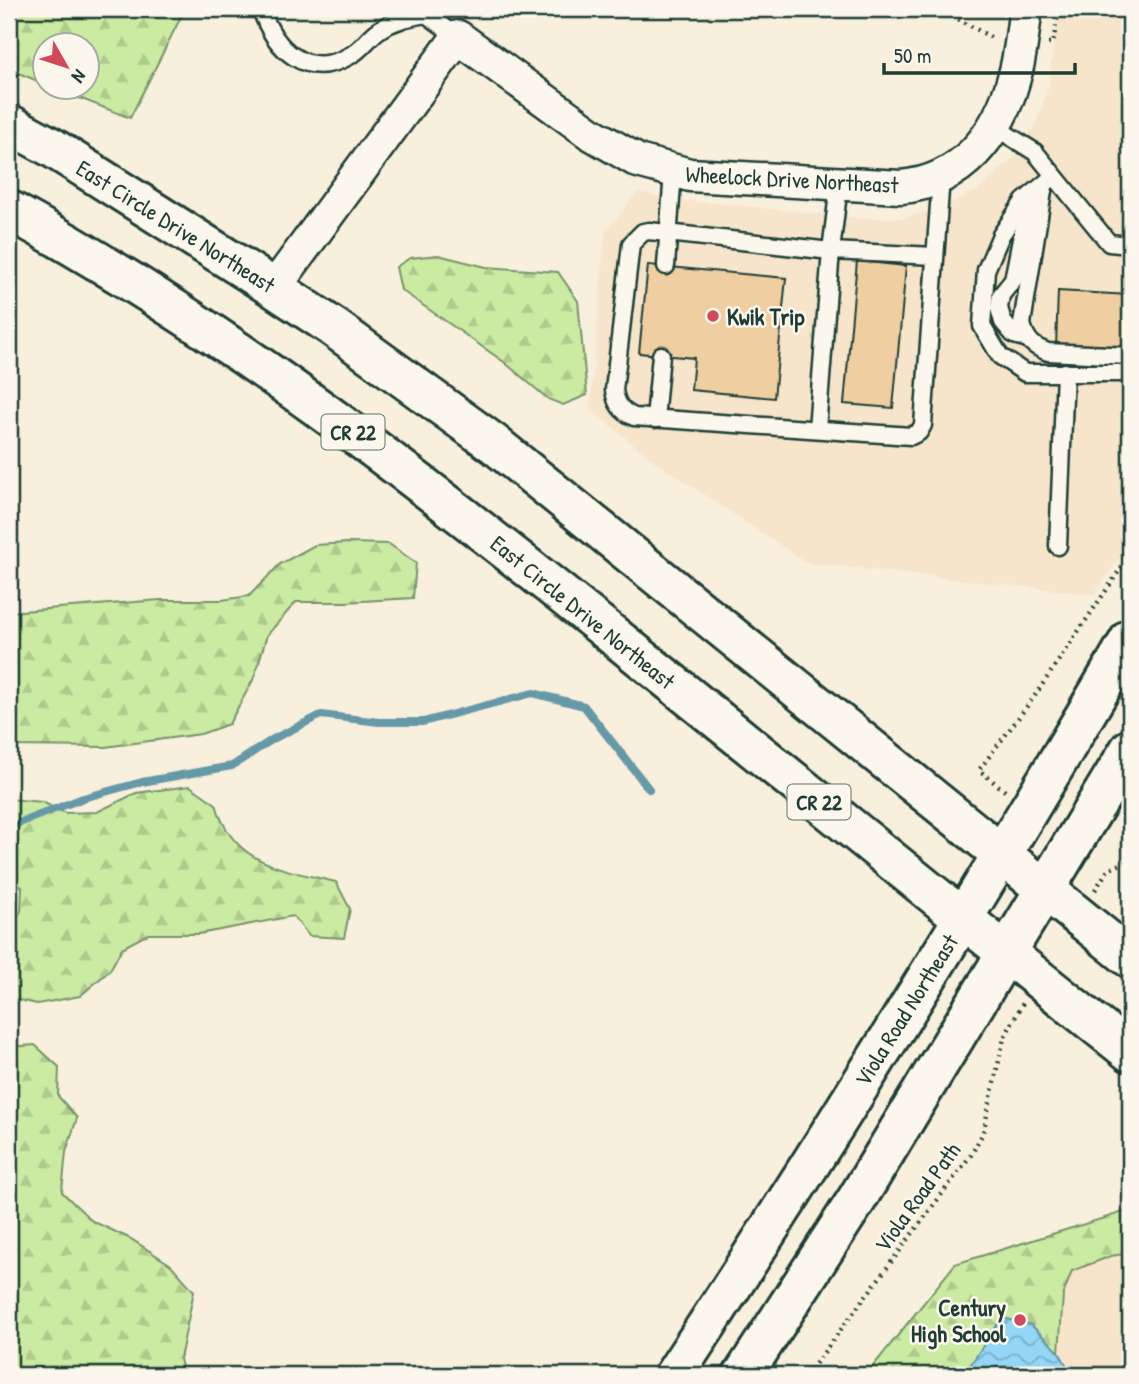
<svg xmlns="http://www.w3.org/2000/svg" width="1139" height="1384" viewBox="0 0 1139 1384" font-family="'Patrick Hand',sans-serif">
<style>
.built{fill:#f6e5cb}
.forest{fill:url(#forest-firs);stroke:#75946b;stroke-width:2}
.water{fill:url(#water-waves);stroke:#6599a8;stroke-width:2}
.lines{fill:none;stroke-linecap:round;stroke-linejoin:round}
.stream{stroke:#6599a8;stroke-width:8}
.building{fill:#efcfa1;stroke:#1f3d34;stroke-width:2}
.service-casing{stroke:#1f3d34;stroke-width:21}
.minor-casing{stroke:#1f3d34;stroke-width:37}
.secondary-casing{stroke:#1f3d34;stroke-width:44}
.primary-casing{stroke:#1f3d34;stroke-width:44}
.path{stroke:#1f3d34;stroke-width:4.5;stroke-dasharray:2 5;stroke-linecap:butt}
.service{stroke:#fbf7ec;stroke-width:16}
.minor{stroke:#fbf7ec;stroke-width:32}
.secondary{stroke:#fbf7ec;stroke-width:38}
.primary{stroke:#fbf7ec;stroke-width:38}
.poi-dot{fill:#d1495b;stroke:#fbf7ec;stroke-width:2.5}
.labels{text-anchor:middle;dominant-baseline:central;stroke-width:5;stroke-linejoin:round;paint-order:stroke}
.shield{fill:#fbf7ec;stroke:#61756b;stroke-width:2}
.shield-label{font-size:21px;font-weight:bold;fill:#1f3d34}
.street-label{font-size:23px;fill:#1f3d34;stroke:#fbf7ec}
.poi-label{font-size:23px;font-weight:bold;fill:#1f3d34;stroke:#fbf7ec;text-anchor:start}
</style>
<defs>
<pattern id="forest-firs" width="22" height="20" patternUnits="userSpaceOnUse" patternTransform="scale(1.75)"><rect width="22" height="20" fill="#cbeaa2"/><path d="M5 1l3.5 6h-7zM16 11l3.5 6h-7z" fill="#aeca8c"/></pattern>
<pattern id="water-waves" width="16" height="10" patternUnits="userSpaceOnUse" patternTransform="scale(1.75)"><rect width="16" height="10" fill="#94d6f6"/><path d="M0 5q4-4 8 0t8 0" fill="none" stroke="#78afc8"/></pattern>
</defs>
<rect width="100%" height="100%" fill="#f9efdd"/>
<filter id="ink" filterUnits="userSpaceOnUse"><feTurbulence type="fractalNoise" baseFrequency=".0143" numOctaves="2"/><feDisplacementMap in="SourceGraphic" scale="14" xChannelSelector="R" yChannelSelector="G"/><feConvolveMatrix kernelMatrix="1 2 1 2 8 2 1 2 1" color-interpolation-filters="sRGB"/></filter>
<g filter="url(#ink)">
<g class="built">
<polygon points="1059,9 1130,9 1130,543 1094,594 807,563 654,461 590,409 605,233 637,192 672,199 861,218 902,218 939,209 978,190 1015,156 1037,122 1049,85 1053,43"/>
<polygon points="1130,1210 1130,1375 866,1375 955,1264"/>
</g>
<g class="forest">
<polygon points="9,9 185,9 130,118 54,88 88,88 88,46 46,46 45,84 9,69"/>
<polygon points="438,255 486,267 558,272 578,301 587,395 563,405 548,399 504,362 401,290 396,267 410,258"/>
<polygon points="348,543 389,544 416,563 413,598 345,602 296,602 267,635 254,678 229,724 201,734 105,747 9,746 9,612 160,600 222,600 249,596 280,564 315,545"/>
<path d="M190 786 216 804C232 865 283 869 336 882L350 909 344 938 309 936 293 916 199 934H148L122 948 110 970 80 996 37 1004 9 998V931L21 911 22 887 9 879V799L42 802 65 813 97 812 136 793Z"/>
<polygon points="35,1045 59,1067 58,1096 77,1118 66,1152 62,1192 92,1221 131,1239 171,1265 194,1291 180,1359 184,1375 9,1375 9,1047"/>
<polygon points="1130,1210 1130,1253 1111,1256 1072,1271 1063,1295 1059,1352 1031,1325 1002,1318 964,1375 866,1375 955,1264"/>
</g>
<polygon class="water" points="1002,1318 1031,1325 1059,1352 1072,1375 964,1375"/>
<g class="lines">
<polyline class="stream" points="9,827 83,798 142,782 232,766 273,739 321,715 379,722 423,722 533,693 584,706 649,789"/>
</g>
<g class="building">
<polygon points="857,261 906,266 893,408 844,404"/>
<polygon points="648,265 786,278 774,398 691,390 694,358 639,353"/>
<polygon points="1058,291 1130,295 1130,350 1056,347"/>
</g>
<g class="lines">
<defs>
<g id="service">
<path d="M261 9C275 50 307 81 351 55 362 49 369 37 379 30 394 20 409 17 426 14L458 37"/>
<polyline points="995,127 1035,152 1109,243 1130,245"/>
<polyline points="1054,176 1024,201 1001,235 986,270 982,326 1000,356 1025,373 1130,373"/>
<path d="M1044 185 1022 324C1026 340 1033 347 1048 352L1130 356"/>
<path d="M935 256 831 251 649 231 643 232 631 244 614 390C616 404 621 411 634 417L911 436 919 432 923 425 941 177"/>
<polyline points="666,266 673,172"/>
<polyline points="1025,338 1014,335 1003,322 999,308 1001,295 1013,280 1029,199"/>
<polyline points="655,419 661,355"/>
<polyline points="817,429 831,251 839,185"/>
<polyline points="1058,546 1065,372"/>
</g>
<path id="minor" d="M274 288 458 37 590 133 638 161 690 175 901 187C962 182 999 134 1014 78 1021 56 1022 32 1026 9"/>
<g id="secondary">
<path d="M674 1375C833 1134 984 888 1130 639"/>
<polyline points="743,1375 857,1199 1130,749"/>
</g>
<g id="primary">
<polyline points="9,124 53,148 274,288 333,327 493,443 1130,958"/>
<path d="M9 210C230 331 429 487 625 645 793 780 961 918 1130 1052"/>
</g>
</defs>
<use href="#service" class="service-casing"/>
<use href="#minor" class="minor-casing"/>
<use href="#secondary" class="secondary-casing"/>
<use href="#primary" class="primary-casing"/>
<g class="path">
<polyline points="940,9 994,39"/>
<polyline points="1048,43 1053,43 1059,9"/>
<polyline points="1005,791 979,770 1034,697 1130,555"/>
<polyline points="1095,890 1108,870 1130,860"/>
<polyline points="807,1375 971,1155 983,1133 1004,1038 1023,1003"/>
</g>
<use href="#service" class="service"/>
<use href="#minor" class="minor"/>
<use href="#secondary" class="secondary"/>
<use href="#primary" class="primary"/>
</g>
</g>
<g class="poi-dot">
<circle cx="713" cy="316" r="7"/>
<circle cx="1020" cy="1320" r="7"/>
</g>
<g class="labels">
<g class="shield">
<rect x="321.5" y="414.5" width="63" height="35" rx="5"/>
<rect x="787.5" y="784.5" width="63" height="35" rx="5"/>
</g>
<g class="shield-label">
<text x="353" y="432">CR 22</text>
<text x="819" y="802">CR 22</text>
</g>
<g class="street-label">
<text transform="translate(792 179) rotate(3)">Wheelock Drive Northeast</text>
<text transform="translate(176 226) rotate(32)">East Circle Drive Northeast</text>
<text transform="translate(583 612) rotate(39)">East Circle Drive Northeast</text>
<text transform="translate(906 1010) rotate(-58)">Viola Road Northeast</text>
<text transform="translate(917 1197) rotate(-54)">Viola Road Path</text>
</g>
<g class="poi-label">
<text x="727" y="316">Kwik Trip</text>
<text x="1006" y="1307" text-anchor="end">Century<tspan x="1006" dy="26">High School</tspan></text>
</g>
</g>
<rect width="1139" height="1384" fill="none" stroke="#fbf7ec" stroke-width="35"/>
<rect x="18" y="18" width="1104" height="1349" fill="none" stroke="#1f3d34" stroke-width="2.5" filter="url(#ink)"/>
<g transform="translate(66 66) rotate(129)"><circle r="33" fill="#fbf7ec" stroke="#a3ada2" stroke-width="2"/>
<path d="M0-5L12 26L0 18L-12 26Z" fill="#d1495b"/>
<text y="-10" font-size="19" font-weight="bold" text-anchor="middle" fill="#1f3d34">N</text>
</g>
<path d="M884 63v10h191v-10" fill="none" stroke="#1f3d34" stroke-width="3.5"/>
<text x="894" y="63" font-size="21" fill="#1f3d34" stroke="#fbf7ec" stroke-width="5" paint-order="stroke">50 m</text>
</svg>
